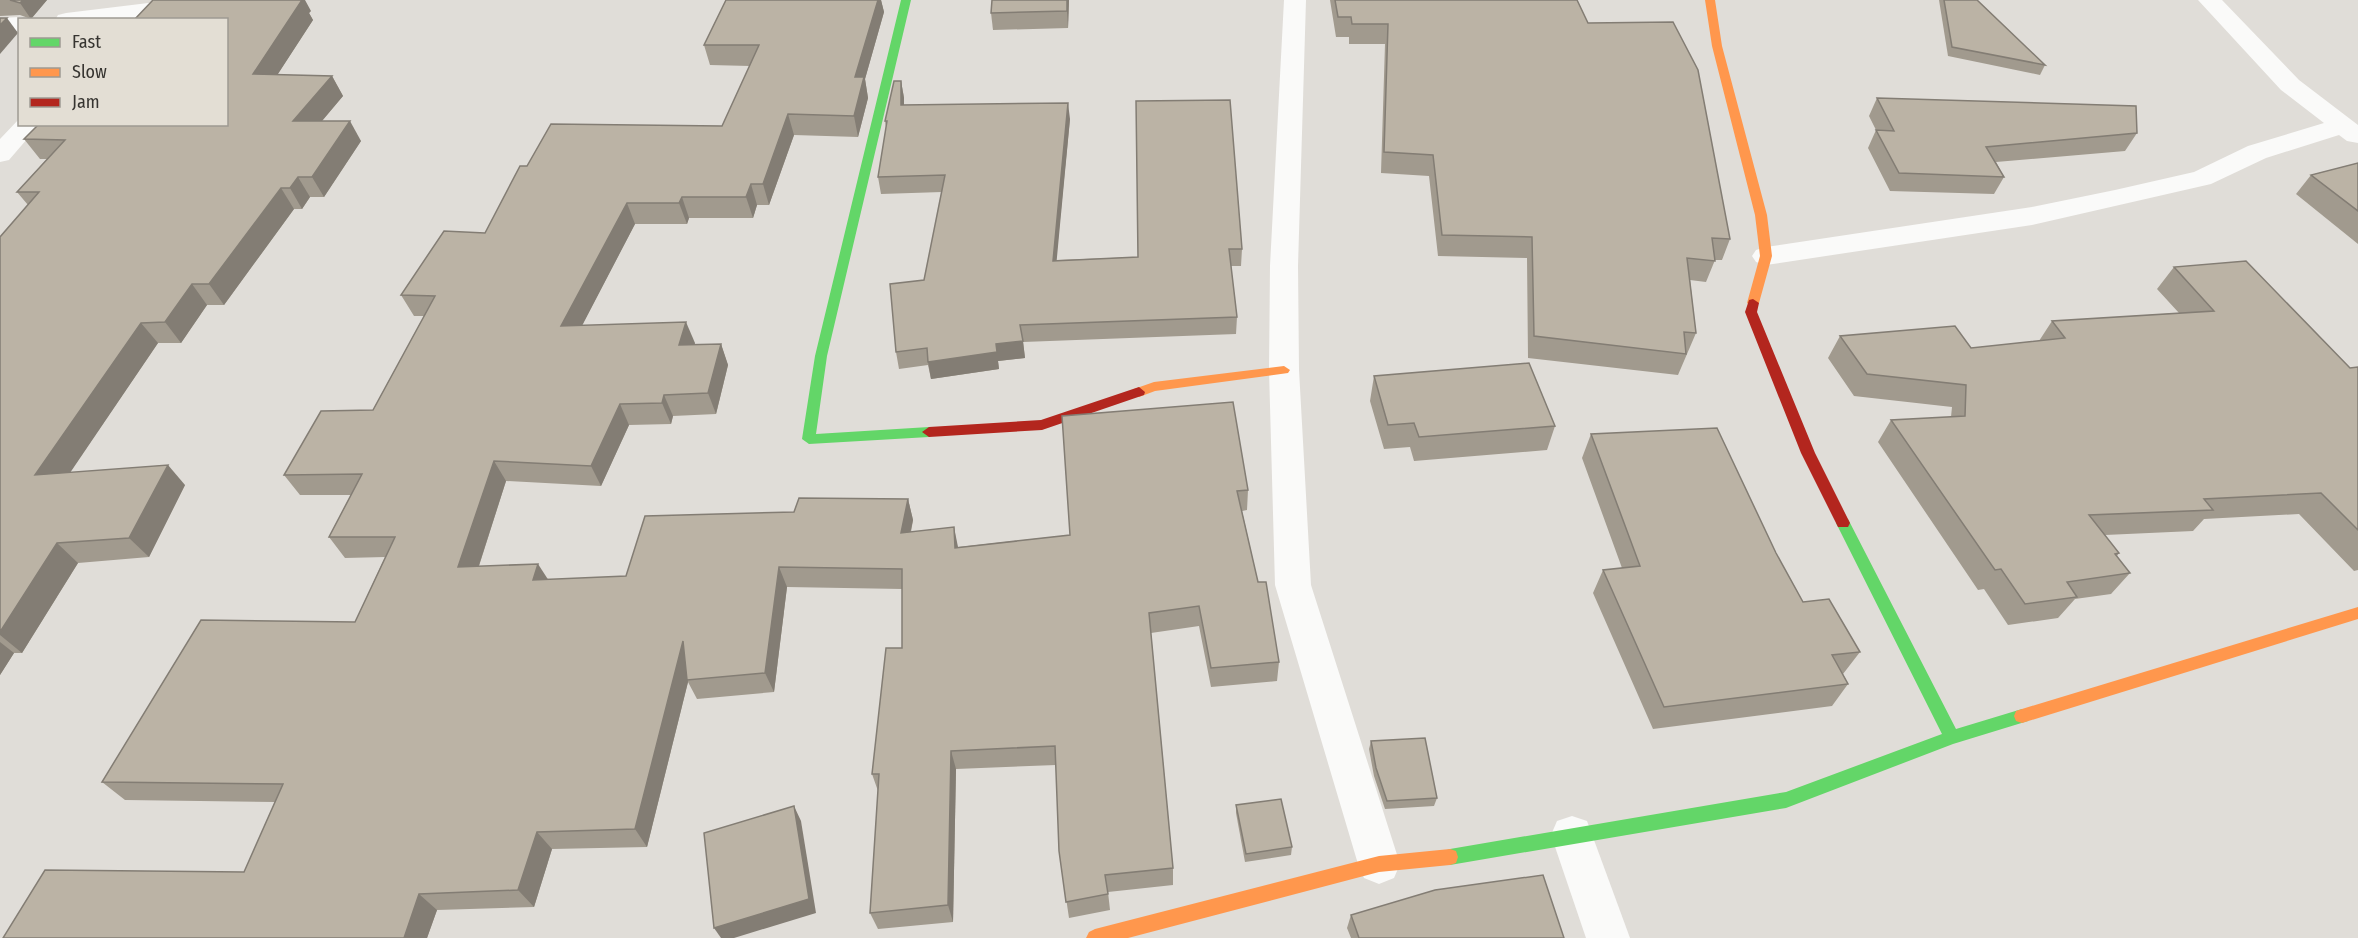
<svg xmlns="http://www.w3.org/2000/svg" width="2358" height="938" viewBox="0 0 2358 938" font-family="'Fira Sans Condensed',sans-serif">
<style>
.lines{fill:none;stroke-linecap:round;stroke-linejoin:round}
.street{fill:#fafaf9;fill-rule:evenodd}
.fast{fill:#63d668;fill-rule:evenodd}
.slow{fill:#ff974d;fill-rule:evenodd}
.jam{fill:#b3261e;fill-rule:evenodd}
.wall{fill:#a19a8e}
.shaded-wall{fill:#837d74}
.building{fill:#bbb3a5;stroke:#837d74;stroke-width:1.5}
</style>
<rect width="100%" height="100%" fill="#e0ddd8"/>
<g class="lines">
<g class="street">
<polygon points="173,0 229,0 226,5 218,7 136,20 55,20 58,15 66,13"/>
<polygon points="1284,0 1306,0 1298,266 1299,370 1311,585 1400,864 1394,878 1379,884 1364,878 1358,864 1275,585 1269,370 1270,266"/>
<polygon points="2198,0 2222,0 2299,80 2358,125 2358,143 2347,141 2339,135 2266,158 2211,184 2115,206 2032,225 1766,265 1756,262 1752,256 1756,250 1766,247 2032,207 2115,190 2194,172 2248,146 2324,123 2281,90"/>
<polygon points="20,17 29,20 20,20 20,31 0,32 0,18"/>
<polygon points="19,119 20,124 40,124 9,160 0,162 0,139"/>
<polygon points="1572,816 1587,821 1630,938 1586,938 1551,835 1557,821"/>
</g>
<g class="fast">
<polygon points="901,0 911,0 827,356 816,434 929,427 936,432 929,437 809,444 802,439 815,356"/>
<polygon points="1843,518 1848,519 1956,729 2022,709 2028,711 2030,716 2028,721 1953,744 1786,808 1450,865 1444,863 1442,857 1444,851 1450,849 1786,792 1942,734 1836,523 1838,519"/>
</g>
<g class="slow">
<polygon points="1705,0 1715,0 1722,46 1767,215 1772,256 1759,303 1753,307 1747,303 1760,256 1755,215 1712,46"/>
<polygon points="1284,366 1290,370 1288,373 1155,391 1139,397 1133,392 1134,389 1154,382"/>
<polygon points="2358,607 2358,619 2022,723 2016,721 2014,716 2016,711 2022,709"/>
<polygon points="1450,849 1456,851 1458,857 1456,863 1450,865 1379,872 1128,938 1086,938 1089,932 1095,929 1379,856"/>
</g>
<g class="jam">
<polygon points="1753,299 1759,303 1757,312 1815,453 1850,523 1848,527 1838,527 1801,453 1745,312 1749,300"/>
<polygon points="1139,387 1145,392 1144,395 1042,430 929,437 922,432 929,427 1041,420"/>
</g>
</g>
<g class="wall">
<polygon points="0,0 47,0 31,19 20,15 0,16"/>
<polygon points="726,0 881,0 884,12 865,79 868,98 858,137 794,135 769,205 757,205 753,218 689,218 687,224 635,224 582,325 695,343 694,345 721,344 728,365 716,414 673,416 671,424 629,425 601,486 506,481 479,566 548,580 626,576 794,512 908,499 913,520 911,532 958,547 1070,535 1062,416 1248,490 1247,510 1242,511 1258,582 1279,662 1277,681 1211,687 1199,626 1151,633 1173,868 1173,885 1108,892 1110,910 1069,918 1059,851 1056,765 956,769 953,922 878,929 870,913 878,791 872,774 902,648 902,589 787,587 774,692 697,699 688,682 647,847 552,849 534,907 437,910 427,938 3,938 244,872 275,802 125,800 102,782 355,622 385,557 345,558 329,537 351,495 300,495 284,475 373,410 424,316 414,316 401,295 485,233 527,166 722,126 750,66 710,65 704,45"/>
<polygon points="992,0 1069,0 1068,28 993,30 991,13"/>
<polygon points="1330,0 1577,0 1588,23 1730,239 1722,260 1715,260 1706,282 1690,280 1696,333 1678,375 1528,358 1527,258 1438,256 1429,176 1381,173 1385,44 1349,44 1349,37 1336,37"/>
<polygon points="1939,0 1977,0 2045,65 2040,75 1948,56"/>
<polygon points="311,11 309,13 313,20 277,75 332,76 343,96 322,121 361,141 324,197 310,197 302,209 294,209 224,305 207,305 181,343 158,343 70,472 185,485 149,557 78,563 22,653 14,653 0,675 0,237 28,205 17,192 47,159 40,159 24,139"/>
<polygon points="901,81 904,98 904,105 1070,119 1056,260 1138,257 1136,101 1242,249 1241,266 1231,266 1237,317 1236,334 1023,342 1025,358 998,361 999,369 931,379 928,365 899,369 896,352 924,280 942,192 881,194 878,177 886,127 885,121"/>
<polygon points="1877,98 2137,133 2125,151 1996,162 2004,177 1994,194 1890,191 1868,148 1876,130 1869,116"/>
<polygon points="2358,163 2358,244 2296,194 2311,175"/>
<polygon points="2174,267 2350,368 2358,367 2358,570 2354,571 2299,514 2204,519 2193,531 2105,535 2119,553 2117,556 2130,573 2111,594 2075,599 2058,618 2008,625 1984,589 1978,590 1878,442 1891,420 1951,417 1952,407 1854,396 1828,358 1840,336 1971,348 2039,341 2052,321 2179,313 2157,289"/>
<polygon points="1374,376 1555,426 1547,450 1414,461 1410,447 1384,449 1370,401"/>
<polygon points="1591,434 1776,553 1803,602 1860,652 1843,674 1848,684 1832,706 1653,729 1593,593 1603,570 1622,568 1582,458"/>
<polygon points="1371,741 1437,798 1434,806 1385,809 1374,776 1369,749"/>
<polygon points="1236,805 1292,847 1291,855 1245,862 1236,813"/>
<polygon points="1351,915 1564,938 1351,938 1347,928"/>
</g>
<g class="shaded-wall">
<polygon points="23,0 47,0 31,19 20,3"/>
<polygon points="294,0 305,0 311,11 309,13 313,20 265,94 253,74"/>
<polygon points="878,0 881,0 884,12 865,79 868,98 858,137 854,116 855,77"/>
<polygon points="1067,0 1069,0 1068,28 1067,11"/>
<polygon points="7,18 18,33 0,54 0,25"/>
<polygon points="332,76 343,96 305,141 293,121"/>
<polygon points="901,81 904,98 904,122 901,105"/>
<polygon points="1068,103 1070,119 1055,278 1053,261"/>
<polygon points="788,114 794,135 769,205 763,184"/>
<polygon points="350,121 361,141 324,197 312,177"/>
<polygon points="298,177 310,197 302,209 290,188"/>
<polygon points="751,184 757,205 753,218 746,197"/>
<polygon points="281,188 294,209 224,305 209,284"/>
<polygon points="682,197 689,218 687,224 679,203"/>
<polygon points="627,203 635,224 571,347 561,326"/>
<polygon points="192,284 207,305 181,343 165,322"/>
<polygon points="686,322 695,343 688,366 679,345"/>
<polygon points="141,323 158,343 55,495 35,475"/>
<polygon points="1023,341 1025,358 998,361 999,369 931,379 928,362 996,344"/>
<polygon points="721,344 728,365 716,414 708,393"/>
<polygon points="664,395 673,416 671,424 662,403"/>
<polygon points="620,404 629,425 601,486 591,466"/>
<polygon points="494,461 506,481 472,587 458,567"/>
<polygon points="168,465 185,485 149,557 129,538"/>
<polygon points="908,499 913,520 906,553 901,533"/>
<polygon points="954,527 958,547 955,548"/>
<polygon points="57,543 78,563 22,653 0,635 0,632"/>
<polygon points="538,564 551,584 533,580"/>
<polygon points="779,567 787,587 774,692 765,673"/>
<polygon points="683,641 688,682 647,847 635,829"/>
<polygon points="0,642 14,653 0,675"/>
<polygon points="951,751 956,769 953,922 948,905"/>
<polygon points="794,806 801,821 816,913 734,938 721,938 714,928"/>
<polygon points="537,832 552,849 534,907 518,890"/>
<polygon points="419,894 437,910 427,938 404,938"/>
</g>
<g class="building">
<polygon points="10,0 23,0 20,3"/>
<polygon points="153,0 302,0 253,74 332,76 293,121 350,121 312,177 298,177 290,188 281,188 209,284 192,284 165,322 141,323 35,475 168,465 129,538 57,543 0,632 0,237 39,192 17,192 65,140 24,139 39,124 226,124 226,20 134,20"/>
<polygon points="726,0 878,0 855,77 864,77 854,116 788,114 763,184 751,184 746,197 682,197 679,203 627,203 561,326 686,322 679,345 721,344 708,393 664,395 662,403 620,404 591,466 494,461 458,567 538,564 533,580 626,576 645,516 794,512 799,498 908,499 901,533 954,527 955,548 1070,535 1062,416 1233,402 1248,490 1237,491 1258,582 1266,582 1279,662 1211,668 1199,606 1149,613 1173,868 1105,875 1108,894 1066,902 1059,851 1055,746 951,751 948,905 870,913 879,774 872,774 886,648 902,648 902,569 779,567 765,673 687,680 683,641 635,829 537,832 518,890 419,894 404,938 3,938 45,870 244,872 283,784 102,782 201,620 355,622 395,537 329,537 362,474 284,475 321,411 373,410 435,296 401,295 444,231 485,233 520,166 527,166 551,124 722,126 759,45 704,45"/>
<polygon points="992,0 1067,0 1067,11 991,13"/>
<polygon points="1335,0 1577,0 1588,23 1673,22 1698,70 1730,239 1712,238 1715,261 1687,258 1696,333 1684,332 1686,354 1534,336 1532,237 1442,235 1433,155 1384,152 1388,24 1352,24 1351,17 1338,17"/>
<polygon points="1944,0 1977,0 2045,65 1952,47"/>
<polygon points="0,18 7,18 0,25"/>
<polygon points="894,81 901,81 901,105 1068,103 1053,261 1138,257 1136,101 1230,100 1242,249 1229,249 1237,317 1020,325 1023,341 996,344 997,352 928,362 927,348 896,352 890,284 924,280 945,175 878,177 887,121 885,121"/>
<polygon points="1877,98 2136,106 2137,133 1986,147 2004,177 1899,173 1876,130 1894,131"/>
<polygon points="2358,163 2358,211 2311,175"/>
<polygon points="2246,261 2350,368 2358,367 2358,530 2321,493 2204,499 2213,510 2089,515 2119,553 2115,554 2130,573 2067,582 2077,597 2025,604 2001,569 1995,570 1891,420 1965,416 1966,385 1867,374 1840,336 1955,326 1971,348 2065,338 2052,321 2214,311 2174,267"/>
<polygon points="1529,363 1555,426 1419,437 1414,423 1388,425 1374,376"/>
<polygon points="1717,428 1776,553 1803,602 1829,599 1860,652 1832,655 1848,684 1664,707 1603,570 1640,566 1591,434"/>
<polygon points="1425,738 1437,798 1387,801 1376,768 1371,741"/>
<polygon points="1281,799 1292,847 1246,854 1236,805"/>
<polygon points="794,806 809,899 714,928 704,833"/>
<polygon points="1543,875 1564,938 1359,938 1351,915 1435,890"/>
</g>
<rect x="18" y="18" width="210" height="108" fill="#e3ded4" stroke="#9e9a92" stroke-width="1.5"/>
<rect x="30" y="38" width="30" height="9" fill="#63d668" stroke="#9e9a92" stroke-width="1.5"/>
<text x="72" y="48" font-size="18" fill="#363430">Fast</text>
<rect x="30" y="68" width="30" height="9" fill="#ff974d" stroke="#9e9a92" stroke-width="1.5"/>
<text x="72" y="78" font-size="18" fill="#363430">Slow</text>
<rect x="30" y="98" width="30" height="9" fill="#b3261e" stroke="#9e9a92" stroke-width="1.5"/>
<text x="72" y="108" font-size="18" fill="#363430">Jam</text>
</svg>
